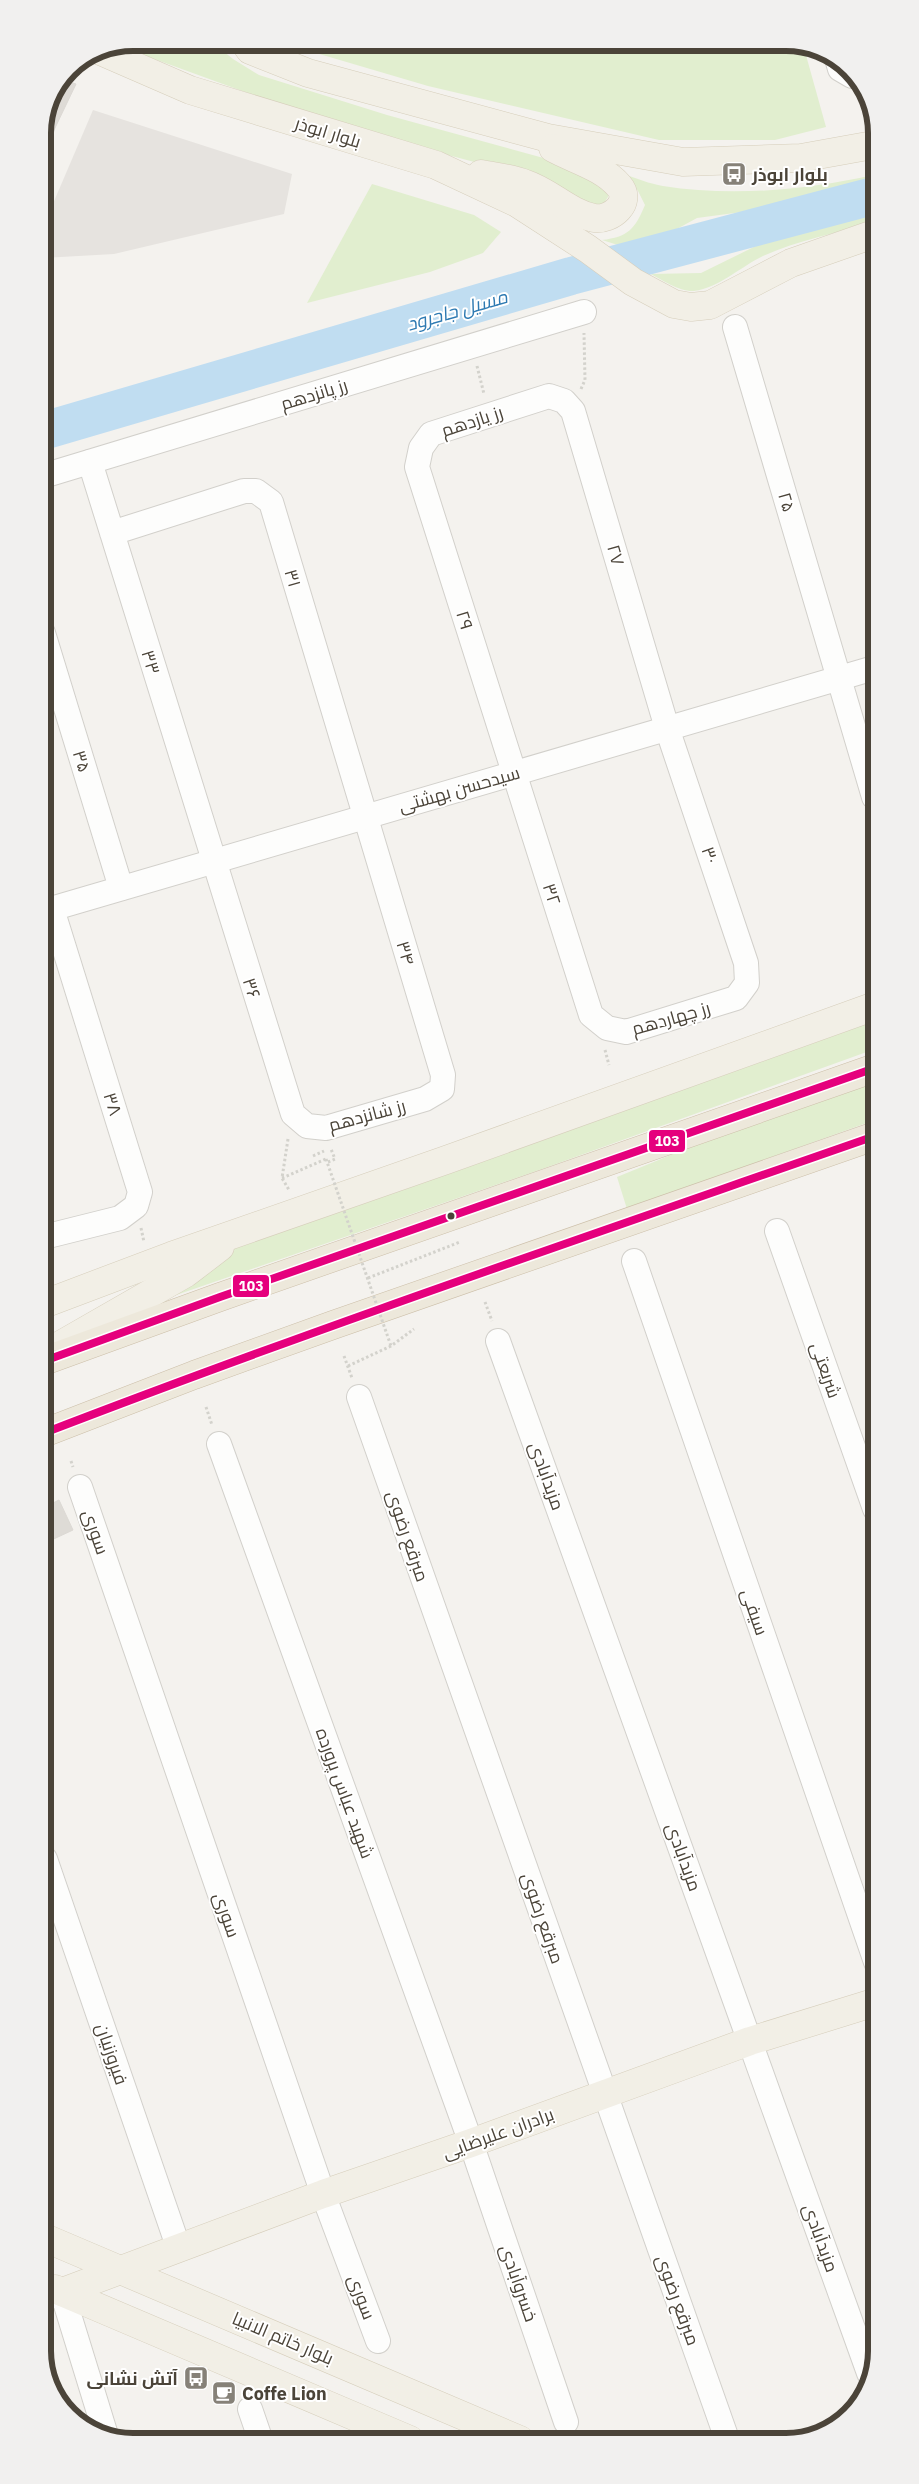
<svg xmlns="http://www.w3.org/2000/svg" width="919" height="2484" viewBox="0 0 919 2484" font-family="'IBM Plex Sans',Cairo,sans-serif">
<style>
.green{fill:#e1eecf}
.parking{fill:#e6e3df}
.lines{fill:none;stroke-linecap:round;stroke-linejoin:round}
.river{stroke:#c0ddf1;stroke-width:38}
.building{fill:#dedbd6;stroke:#dcd9d4}
.minor-casing{stroke:#d2d0cb;stroke-width:26}
.major-casing{stroke:#d6cebb;stroke-width:29}
.highway-casing{stroke:#ccbfa9;stroke-width:29}
.path{stroke:#d3d2cc;stroke-width:3;stroke-dasharray:2.5 2.5;stroke-linecap:butt}
.minor{stroke:#fdfdfc;stroke-width:24}
.major{stroke:#f2efe6;stroke-width:28}
.highway{stroke:#ede8db;stroke-width:28}
.path-bridge{stroke:#d3d2cc;stroke-width:3;stroke-dasharray:2.5 2.5;stroke-linecap:butt}
.bus-1-casing{stroke:#fff;stroke-width:11}
.bus-1{stroke:#e5007d;stroke-width:8}
.bus-dot{fill:#4b4439;stroke:#fff;stroke-width:2}
.labels{text-anchor:middle;dominant-baseline:central;stroke-width:4;stroke-linejoin:round;paint-order:stroke}
.street-label{font-size:18px;fill:#4b4439;stroke:#fff}
.poi-label{font-size:18px;font-weight:bold;fill:#4b4439;stroke:#fff;text-anchor:start}
.water-label{font-size:19px;font-style:italic;fill:#2e7ab2;stroke:#fff}
.rim{fill:none;stroke:#4b4439;stroke-width:6}
.line-badge{stroke:#fff;stroke-width:2}
.badge-label{font-size:14px;text-anchor:middle;font-weight:bold;fill:#fff}
</style>
<rect width="100%" height="100%" fill="#f4f2ee"/>
<g class="green">
<polygon points="133,43 213,43 233,59 259,75 387,115 569,165 611,192 601,208 512,172 384,138 267,100 146,56 121,45"/>
<polygon points="282,43 792,43 804,48 826,127 775,140 659,140 428,86"/>
<path d="M623 174C636 178 650 184 663 186 732 197 806 190 873 175V186L774 212H742L697 218 664 236 642 244 621 246 602 240C628 237 635 229 645 205L638 191Z"/>
<polygon points="372,184 474,215 501,232 483,253 430,272 307,303"/>
<path d="M873 209 874 223C837 233 798 240 763 256 740 267 719 288 694 291 680 292 662 280 651 274L701 273 764 242 861 216Z"/>
<polygon points="875,1015 875,1049 542,1169 127,1312 215,1262 250,1238"/>
<polygon points="875,1081 875,1120 627,1209 617,1177 749,1123"/>
</g>
<polygon class="parking" points="93,110 292,174 284,214 114,254 43,258 43,227"/>
<g class="lines">
<polyline class="river" points="43,431 571,276 873,196"/>
</g>
<g class="building">
<polygon points="64,80 76,84 43,153 43,127"/>
<polygon points="59,1500 73,1530 45,1543 45,1507"/>
</g>
<g class="lines">
<defs>
<g id="minor">
<polyline points="838,62 840,69 852,76"/>
<polyline points="735,327 874,797"/>
<polygon points="549,396 564,401 573,411 667,728 746,963 747,983 736,998 626,1032 607,1028 591,1015 417,467 421,448 431,434"/>
<polyline points="90,462 293,1114 307,1126 326,1128 425,1099 442,1089 443,1075 271,502 256,491 244,491 112,533"/>
<polyline points="43,476 584,312"/>
<polyline points="43,633 121,888"/>
<polyline points="44,911 874,668"/>
<polyline points="777,1231 875,1509"/>
<polyline points="44,1237 120,1218 136,1206 140,1192 52,909"/>
<polyline points="634,1261 876,1962"/>
<polyline points="498,1341 869,2373"/>
<polyline points="359,1397 727,2439"/>
<polyline points="219,1444 471,2143 566,2422"/>
<polyline points="80,1487 323,2194 378,2341"/>
<polyline points="45,1859 179,2249"/>
<polyline points="49,2297 62,2292 105,2432"/>
<polyline points="250,2409 261,2441"/>
</g>
<g id="major">
<polyline points="245,43 250,50 308,73 548,138 683,162 801,158 873,145"/>
<polyline points="98,50 190,90 436,165 517,203 588,249 633,282 674,304 691,307 710,305 791,263 874,234"/>
<path d="M481 174C496 177 512 178 526 184 550 192 569 213 594 218 611 221 633 202 619 186 603 167 575 160 553 148"/>
<polyline points="44,1304 171,1256 446,1160 875,1006"/>
<polyline points="50,1351 186,1273 220,1247"/>
<polyline points="45,2238 520,2440"/>
<polyline points="55,2289 410,2440"/>
<polyline points="62,2292 323,2194 471,2143 750,2041 876,2002"/>
</g>
<g id="highway">
<polyline points="44,1361 220,1297 875,1068"/>
<polyline points="44,1433 194,1375 333,1325 875,1136"/>
</g>
</defs>
<use href="#minor" class="minor-casing"/>
<use href="#major" class="major-casing"/>
<use href="#highway" class="highway-casing"/>
<g class="path">
<polyline points="477,366 484,394"/>
<polyline points="581,389 585,380 584,333"/>
<polyline points="605,1050 609,1065"/>
<polyline points="288,1139 282,1178 289,1190"/>
<polyline points="313,1156 324,1151"/>
<polyline points="328,1162 335,1159 331,1149"/>
<polyline points="282,1178 326,1159"/>
<polyline points="141,1228 144,1242"/>
<polyline points="368,1278 460,1242"/>
<polyline points="485,1302 492,1321"/>
<polyline points="344,1356 352,1378"/>
<polyline points="348,1366 391,1346 414,1329"/>
<polyline points="206,1407 212,1425"/>
<polyline points="71,1461 73,1467"/>
</g>
<use href="#minor" class="minor"/>
<use href="#major" class="major"/>
<use href="#highway" class="highway"/>
<polyline class="path-bridge" points="326,1159 391,1346"/>
<defs>
<g id="bus-1">
<polyline points="44,1361 220,1297 875,1068"/>
<path d="M44 1433C319 1327 597 1233 875 1136"/>
</g>
</defs>
<use href="#bus-1" class="bus-1-casing"/>
<use href="#bus-1" class="bus-1"/>
</g>
<defs>
<symbol id="bus-square" viewBox="-11 -11 22 22"><rect x="-9" y="-9" width="18" height="18" rx="4" fill="#868178" stroke="#fff"/><path d="M-5-6H5V4H4V6H2V4H-2V6H-4V4H-5ZM-3.5-4V0h7V-4ZM-3.5 1.2v1.5H-2V1.2ZM2 1.2v1.5H3.5V1.2Z" fill="#fff"/></symbol>
<symbol id="cafe-square" viewBox="-11 -11 22 22"><rect x="-9" y="-9" width="18" height="18" rx="4" fill="#868178" stroke="#fff"/><path d="M-5.5-4.5H6V0H3Q3 3.5 0 3.5H-2.5Q-5.5 3.5-5.5 0ZM3-3.2v2h1.7v-2ZM-6 4.5H4V6H-6Z" fill="#fff"/></symbol>
</defs>
<g fill-rule="evenodd">
<use href="#bus-square" x="720" y="160" width="28" height="28"/>
<use href="#bus-square" x="182" y="2364" width="28" height="28"/>
<use href="#cafe-square" x="210" y="2379" width="28" height="28"/>
</g>
<circle class="bus-dot" cx="451" cy="1216" r="4.5"/>
<g class="labels">
<g class="street-label">
<text transform="translate(328 132) rotate(17)">بلوار ابوذر</text>
<text transform="translate(314 394) rotate(-17)">رز پانزدهم</text>
<text transform="translate(472 421) rotate(-18)">رز یازدهم</text>
<text transform="translate(787 502) rotate(74)">۲۵</text>
<text transform="translate(616 555) rotate(74)">۲۷</text>
<text transform="translate(293 578) rotate(74)">۳۱</text>
<text transform="translate(465 620) rotate(73)">۲۹</text>
<text transform="translate(151 662) rotate(73)">۳۳</text>
<text transform="translate(82 761) rotate(73)">۳۵</text>
<text transform="translate(459 789) rotate(-16)">سیدحسن بهشتی</text>
<text transform="translate(710 855) rotate(71)">۳۰</text>
<text transform="translate(552 894) rotate(72)">۳۲</text>
<text transform="translate(406 953) rotate(73)">۳۴</text>
<text transform="translate(252 988) rotate(72)">۳۶</text>
<text transform="translate(671 1018) rotate(-16)">رز چهاردهم</text>
<text transform="translate(113 1104) rotate(73)">۳۸</text>
<text transform="translate(367 1115) rotate(-15)">رز شانزدهم</text>
<text transform="translate(826 1370) rotate(71)">شریعتی</text>
<text transform="translate(547 1476) rotate(70)">مزیدآبادی</text>
<text transform="translate(96 1532) rotate(71)">سوری</text>
<text transform="translate(408 1536) rotate(71)">مبرقع رضوی</text>
<text transform="translate(755 1612) rotate(71)">سیفی</text>
<text transform="translate(345 1793) rotate(70)">شهید عباس پرورده</text>
<text transform="translate(684 1857) rotate(70)">مزیدآبادی</text>
<text transform="translate(227 1915) rotate(71)">سوری</text>
<text transform="translate(543 1918) rotate(71)">مبرقع رضوی</text>
<text transform="translate(112 2054) rotate(71)">فیروزنیان</text>
<text transform="translate(498 2133) rotate(-20)">برادران علیرضایی</text>
<text transform="translate(821 2238) rotate(70)">مزیدآبادی</text>
<text transform="translate(519 2283) rotate(71)">خسروآبادی</text>
<text transform="translate(362 2297) rotate(69)">سوری</text>
<text transform="translate(678 2300) rotate(70)">مبرقع رضوی</text>
<text transform="translate(283 2338) rotate(23)">بلوار خاتم الانبیا</text>
</g>
<g class="poi-label">
<text x="752" y="174">بلوار ابوذر</text>
<text x="178" y="2378" text-anchor="end">آتش نشانی</text>
<text x="242" y="2393">Coffe Lion</text>
</g>
<g class="water-label">
<text transform="translate(457 310) rotate(-16)">مسیل جاجرود</text>
</g>
</g>
<path d="M0 0H919V2484H0ZM133 51H786A82 82 0 0 1 868 133V2351A82 82 0 0 1 786 2433H133A82 82 0 0 1 51 2351V133A82 82 0 0 1 133 51Z" fill="#f1f0ef" fill-rule="evenodd"/>
<path class="rim" d="M133 51H786A82 82 0 0 1 868 133V2351A82 82 0 0 1 786 2433H133A82 82 0 0 1 51 2351V133A82 82 0 0 1 133 51Z"/>
<g class="line-badge">
<rect x="648" y="1129" width="38" height="24" rx="5" fill="#e5007d"/>
<rect x="232" y="1274" width="38" height="24" rx="5" fill="#e5007d"/>
</g>
<g class="badge-label">
<text x="667" y="1146">103</text>
<text x="251" y="1291">103</text>
</g>
</svg>
